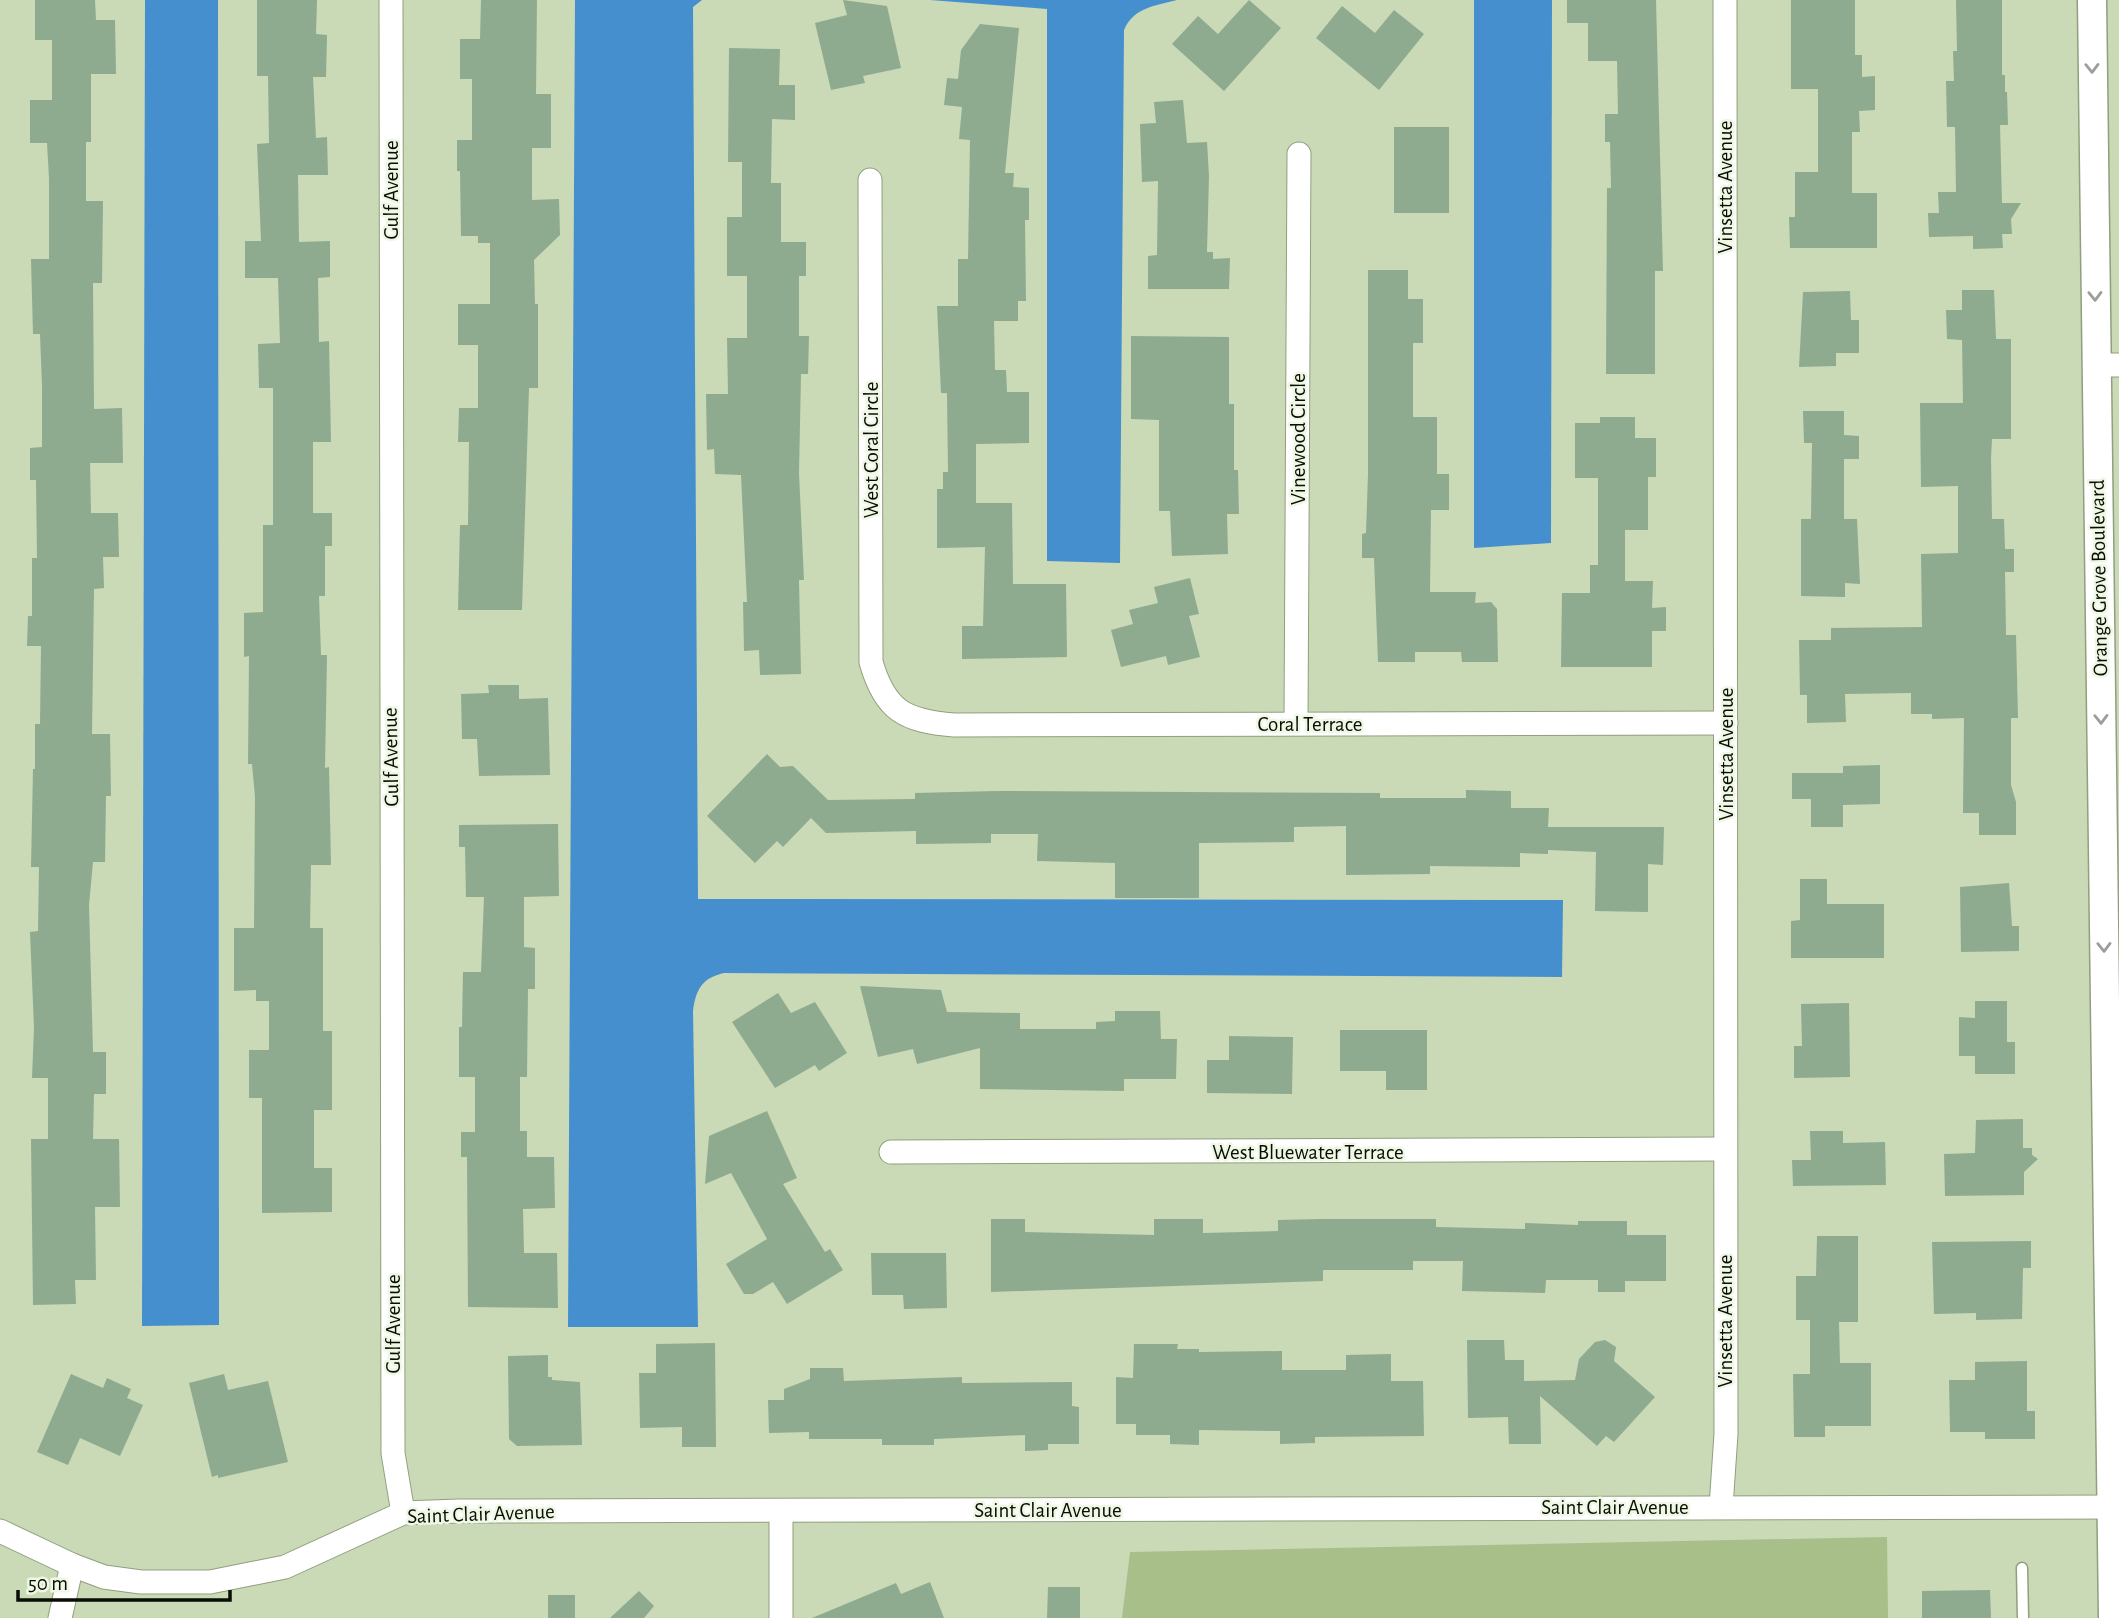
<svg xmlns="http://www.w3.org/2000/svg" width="2119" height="1618" viewBox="0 0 2119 1618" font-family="'Alegreya Sans',sans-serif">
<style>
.green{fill:#a8bf89}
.water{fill:#458fce}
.building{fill:#8eab90}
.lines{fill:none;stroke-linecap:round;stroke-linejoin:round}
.service-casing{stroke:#909f7d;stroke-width:13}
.minor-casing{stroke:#909f7d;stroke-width:25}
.tertiary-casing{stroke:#909f7d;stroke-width:31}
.service{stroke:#fff;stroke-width:10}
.minor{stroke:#fff;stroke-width:23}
.tertiary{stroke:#fff;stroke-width:28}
.oneway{stroke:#9d9e9a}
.labels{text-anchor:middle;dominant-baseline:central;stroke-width:5;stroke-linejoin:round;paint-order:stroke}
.street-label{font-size:21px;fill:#090d03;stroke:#eff7e5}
</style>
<rect width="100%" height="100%" fill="#cad9b6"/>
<polygon class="green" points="1887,1537 1888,1618 1122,1618 1130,1552"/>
<g class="water">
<polygon points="145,0 218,0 219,1325 142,1326"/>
<path d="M575 0H702L693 7 698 899 1563 900 1562 977 724 973C702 978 696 989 693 1011L698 1327H568Z"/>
<path d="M930 0H1177C1155 6 1134 7 1124 30L1120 563 1047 561V9Z"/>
<polygon points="1474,0 1552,0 1551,543 1474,548"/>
</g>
<g class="building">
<polygon points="35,0 95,0 96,20 115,20 116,74 91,74 91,142 86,142 86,201 103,201 102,283 93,283 94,409 122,408 123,463 90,463 91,513 118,513 119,557 103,557 104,588 94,589 92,734 110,734 111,796 106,796 105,862 93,862 89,905 93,1052 106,1052 106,1094 94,1094 93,1139 119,1139 120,1207 95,1207 96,1280 75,1280 76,1304 33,1305 31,1139 48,1139 48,1078 32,1078 34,1028 30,932 38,931 39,867 31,867 33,769 35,769 35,724 40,724 41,646 27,646 28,616 32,616 32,558 37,558 36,480 30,480 30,448 42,447 42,386 40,334 33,334 31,259 49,259 49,178 47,143 30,143 30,100 52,100 52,40 35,40"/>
<polygon points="257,0 317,0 316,34 327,35 326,77 313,77 316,138 327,137 328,175 298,175 299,242 330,241 330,277 318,278 319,342 329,341 331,442 313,442 313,513 332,513 332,546 325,546 325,596 319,596 321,655 327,655 325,768 329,767 331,865 311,865 310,928 323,928 323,1031 332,1031 332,1110 314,1110 314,1168 332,1168 332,1212 262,1213 262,1098 249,1098 249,1050 269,1050 269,1001 256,1001 256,990 234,991 234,928 254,928 255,797 252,764 248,764 249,656 244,657 244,613 263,612 263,525 273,525 273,388 259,388 258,344 280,343 278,278 245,278 245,241 261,241 257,144 269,143 268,76 257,76"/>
<polygon points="481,0 537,0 536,94 551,94 551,148 532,148 532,200 559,199 560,235 534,260 535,304 538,304 538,388 529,388 522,610 458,610 460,525 468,525 469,442 458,442 459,408 478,408 478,345 458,345 458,304 490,304 490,243 478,243 478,236 461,236 460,171 457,171 457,140 472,140 472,79 460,79 460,39 480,39"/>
<polygon points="843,0 887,6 901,68 863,76 865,83 831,90 815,23 847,15"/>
<polygon points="1249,0 1281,28 1224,91 1172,44 1198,16 1218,34"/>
<polygon points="1567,0 1656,0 1663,271 1655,271 1655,374 1606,374 1607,188 1611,188 1610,142 1605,142 1605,114 1618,114 1617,61 1588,61 1588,23 1567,23"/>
<polygon points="1791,0 1855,0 1855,55 1862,55 1862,77 1875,76 1875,110 1859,111 1860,132 1852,132 1852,193 1877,193 1877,248 1790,248 1789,217 1795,217 1795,172 1818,172 1818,89 1791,89"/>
<polygon points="1956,0 2002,0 2002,75 2005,75 2005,92 2007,92 2008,125 2000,125 2002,203 2021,203 2011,219 2012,234 2002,234 2003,248 1973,249 1973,236 1929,237 1928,213 1939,213 1938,192 1956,192 1955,127 1947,127 1946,81 1954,81 1953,51 1957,51"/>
<polygon points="1342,6 1375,33 1394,10 1424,34 1379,90 1316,38"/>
<polygon points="980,24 1019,28 1005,173 1014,173 1013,187 1029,188 1029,220 1025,220 1026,301 1018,301 1018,321 994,321 995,370 1006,370 1007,392 1029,392 1029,443 976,444 976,503 1012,503 1013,584 1066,584 1067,657 962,659 962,626 983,626 985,547 937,548 937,489 943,489 943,472 948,472 947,393 941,393 937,306 958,306 958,259 968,259 970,140 959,139 962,107 944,105 947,78 958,79 961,50"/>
<polygon points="729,48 780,49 779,85 795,85 795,120 772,119 771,183 781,183 781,242 806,242 806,276 799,276 799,336 809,336 808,374 801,374 799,473 804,580 799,580 801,674 760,675 759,650 744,651 743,602 747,602 741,475 715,474 714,449 707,450 706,394 728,394 727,338 747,338 747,276 727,276 727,217 742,217 742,162 728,162"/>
<polygon points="1183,100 1187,143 1207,142 1209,176 1207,252 1213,252 1213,259 1230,258 1229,289 1148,289 1148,256 1157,255 1158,181 1142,182 1140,124 1156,123 1154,102"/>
<rect x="1394" y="127" width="55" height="86"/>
<polygon points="1368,270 1408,270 1408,299 1423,299 1423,343 1413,343 1413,417 1437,417 1437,474 1449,474 1449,510 1431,510 1430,592 1476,592 1475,603 1491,602 1497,609 1498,662 1462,662 1461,652 1415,652 1415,662 1378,662 1374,558 1362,558 1362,534 1366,533 1368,474"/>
<polygon points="1962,290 1994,290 1996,339 2011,339 2011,439 1992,439 1991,458 1992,519 2004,519 2005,549 2014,549 2014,572 2005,572 2006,635 2016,635 2018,718 2011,718 2011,785 2016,802 2016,835 1979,835 1979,813 1963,813 1964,718 1932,719 1932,714 1911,714 1911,693 1845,694 1846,722 1807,723 1807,695 1800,695 1799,640 1831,640 1831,628 1922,627 1921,554 1958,553 1958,486 1921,487 1920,403 1963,403 1962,340 1947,339 1946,310 1962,310"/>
<polygon points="1850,291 1851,320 1859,320 1859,353 1836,353 1836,366 1799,367 1803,292"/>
<polygon points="1131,336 1229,337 1229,404 1234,404 1234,470 1238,470 1239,514 1227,514 1228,554 1172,556 1170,511 1159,511 1159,420 1131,419"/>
<polygon points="1803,411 1844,411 1844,435 1859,436 1859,459 1844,459 1844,519 1857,519 1860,584 1845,583 1845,597 1801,596 1801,519 1811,519 1812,443 1804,443"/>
<polygon points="1600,417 1635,417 1635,438 1656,438 1656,477 1648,477 1648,530 1625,530 1625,581 1653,581 1652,608 1666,607 1666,631 1652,631 1652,667 1561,667 1562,593 1590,593 1590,565 1598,565 1598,478 1575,478 1575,423 1600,423"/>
<polygon points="1190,578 1199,614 1189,616 1200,657 1168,665 1166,656 1121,667 1111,630 1133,624 1129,610 1158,603 1154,587"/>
<polygon points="488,685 519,685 519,699 548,698 550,775 479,776 477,739 462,739 461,694 489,693"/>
<polygon points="767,754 780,767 793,766 828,800 915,799 915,793 997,791 1380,793 1380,798 1466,798 1466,790 1511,791 1511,808 1549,808 1548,827 1664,827 1663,865 1648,864 1648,912 1595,911 1596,852 1548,850 1548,854 1520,853 1520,867 1430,866 1430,874 1346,875 1346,826 1294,827 1294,842 1199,843 1199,898 1115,898 1115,863 1037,861 1038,834 991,834 991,843 916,844 916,831 826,833 811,818 783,847 777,841 755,863 707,816"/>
<polygon points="1880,765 1880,804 1843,805 1843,827 1811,827 1811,799 1792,799 1792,773 1843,773 1843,766"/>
<polygon points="558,824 559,896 524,897 524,947 535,948 535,989 528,989 527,1077 520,1077 520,1131 527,1131 527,1157 554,1157 555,1208 523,1209 524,1253 557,1253 558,1308 468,1307 467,1157 461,1157 461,1132 475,1132 475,1077 459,1077 459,1027 462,1027 463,972 481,972 484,897 466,897 465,847 459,847 459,825"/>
<polygon points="1800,879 1827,879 1827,904 1884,904 1884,958 1791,958 1791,921 1800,920"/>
<polygon points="2009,883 2012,926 2019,926 2019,951 1961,952 1960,887"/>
<polygon points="860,986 941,990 947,1012 1020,1013 1020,1029 1096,1029 1096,1022 1115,1021 1115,1011 1160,1011 1161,1039 1177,1039 1176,1079 1124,1079 1124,1091 980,1089 980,1048 917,1064 913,1049 878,1057"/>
<polygon points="778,993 791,1013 815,1002 847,1053 819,1071 815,1065 775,1088 732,1022"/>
<polygon points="1975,1001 2007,1001 2007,1042 2015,1042 2015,1074 1975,1074 1975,1056 1959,1056 1959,1017 1975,1018"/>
<polygon points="1849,1003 1850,1077 1794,1078 1794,1046 1802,1046 1801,1004"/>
<polygon points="1340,1030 1427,1030 1427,1090 1386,1090 1386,1071 1340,1071"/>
<polygon points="1229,1036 1293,1037 1292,1094 1207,1093 1207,1060 1229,1060"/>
<polygon points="767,1111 797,1178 783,1184 825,1252 830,1249 843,1270 787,1304 773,1282 753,1294 744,1294 726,1264 767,1239 731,1173 705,1184 709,1136"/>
<polygon points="2023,1119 2023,1148 2032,1148 2032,1155 2038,1159 2024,1172 2024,1195 1945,1196 1944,1154 1975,1153 1976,1120"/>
<polygon points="1810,1131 1843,1131 1843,1143 1885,1142 1886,1185 1793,1186 1792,1160 1811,1160"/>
<polygon points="991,1219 1025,1219 1025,1232 1154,1235 1154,1219 1203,1219 1203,1233 1278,1231 1278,1220 1321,1219 1436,1219 1436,1227 1525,1229 1525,1223 1578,1225 1578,1221 1627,1221 1627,1235 1666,1235 1666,1281 1625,1281 1625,1292 1598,1292 1598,1280 1546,1280 1545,1293 1462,1291 1463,1261 1413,1261 1413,1270 1323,1270 1323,1281 991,1292"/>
<polygon points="1817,1236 1858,1236 1858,1322 1839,1322 1840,1363 1871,1363 1871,1426 1825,1426 1825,1437 1794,1437 1793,1374 1810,1374 1810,1320 1796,1320 1796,1276 1816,1276"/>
<polygon points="2031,1241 2031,1268 2023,1268 2022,1319 1976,1320 1976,1313 1934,1314 1932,1242"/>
<polygon points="871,1253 946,1253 947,1308 904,1309 903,1295 872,1295"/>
<polygon points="1467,1340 1504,1340 1505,1360 1524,1360 1524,1381 1575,1380 1579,1359 1595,1342 1605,1340 1616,1347 1614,1361 1655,1397 1614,1442 1606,1436 1597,1446 1540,1396 1541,1444 1509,1444 1508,1417 1468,1418"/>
<polygon points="715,1343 716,1447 682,1447 682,1427 640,1428 639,1373 656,1373 656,1344"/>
<polygon points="1134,1344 1178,1344 1177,1349 1199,1349 1199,1352 1282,1351 1282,1370 1346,1370 1346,1355 1391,1354 1391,1381 1423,1381 1424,1436 1315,1437 1315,1443 1280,1444 1280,1431 1199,1430 1199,1445 1170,1444 1170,1435 1136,1435 1136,1424 1116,1424 1116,1377 1133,1378"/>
<polygon points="548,1355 548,1377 552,1377 552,1380 580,1382 582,1445 517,1446 509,1439 508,1356"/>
<polygon points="2027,1361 2027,1411 2035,1411 2035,1439 1985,1439 1985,1432 1950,1432 1949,1380 1975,1380 1975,1362"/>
<polygon points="810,1368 843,1368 844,1381 962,1377 962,1383 1072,1382 1072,1406 1079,1407 1079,1444 1048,1444 1048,1450 1025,1451 1025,1435 934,1439 934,1445 882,1445 882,1439 809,1439 809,1432 769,1433 768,1400 784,1400 784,1389 810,1379"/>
<polygon points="71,1374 103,1388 107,1378 131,1389 127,1398 143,1405 120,1456 80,1438 68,1465 37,1452"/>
<polygon points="224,1374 228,1390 268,1381 288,1462 218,1478 218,1475 212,1477 189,1383"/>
<polygon points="930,1582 944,1618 812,1618 896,1583 901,1594"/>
<polygon points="1048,1587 1080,1587 1080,1618 1047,1618"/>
<polygon points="1990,1590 1991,1618 1922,1618 1922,1591"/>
<polygon points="639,1591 654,1606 644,1618 610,1618"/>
<rect x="548" y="1595" width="27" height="23"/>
</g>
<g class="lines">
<defs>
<polyline id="service" points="2022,1568 2023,1618"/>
<g id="minor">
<polyline points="391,0 393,1453 403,1513"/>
<path d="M870 180 871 662C885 711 905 721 954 725L1726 723"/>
<polyline points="2096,365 2119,365"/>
<polyline points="1296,723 1299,154"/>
<polyline points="891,1152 1725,1149"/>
<polyline points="1721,1507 1726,1434 1725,0"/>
<polyline points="781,1512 781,1618"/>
<polyline points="0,1531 72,1565 104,1577 141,1582 210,1582 285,1567 403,1513 459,1511 2119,1507"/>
<polyline points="60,1618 72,1565"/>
</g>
<polyline id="tertiary" points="2092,0 2113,1618"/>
</defs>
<use href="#service" class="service-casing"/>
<use href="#minor" class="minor-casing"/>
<use href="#tertiary" class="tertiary-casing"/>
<use href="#service" class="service"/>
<use href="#minor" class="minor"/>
<use href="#tertiary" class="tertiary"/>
</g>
<defs><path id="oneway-chevron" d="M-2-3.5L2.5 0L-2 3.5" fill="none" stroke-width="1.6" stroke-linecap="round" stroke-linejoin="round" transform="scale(1.75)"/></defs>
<g class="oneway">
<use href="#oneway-chevron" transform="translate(2092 68) rotate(89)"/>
<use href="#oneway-chevron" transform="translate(2095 296) rotate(89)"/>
<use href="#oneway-chevron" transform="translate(2101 719) rotate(89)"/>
<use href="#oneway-chevron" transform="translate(2104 947) rotate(89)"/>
</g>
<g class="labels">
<g class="street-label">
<text transform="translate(1725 187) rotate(-90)">Vinsetta Avenue</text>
<text transform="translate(391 190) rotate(-90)">Gulf Avenue</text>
<text transform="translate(1298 439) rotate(-90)">Vinewood Circle</text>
<text transform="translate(871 450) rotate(-90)">West Coral Circle</text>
<text transform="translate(2099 578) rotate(-91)">Orange Grove Boulevard</text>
<text x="1310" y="724">Coral Terrace</text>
<text transform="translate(1726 754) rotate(-90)">Vinsetta Avenue</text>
<text transform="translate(391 757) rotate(-91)">Gulf Avenue</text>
<text x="1308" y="1152">West Bluewater Terrace</text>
<text transform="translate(1725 1321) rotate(-90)">Vinsetta Avenue</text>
<text transform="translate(393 1324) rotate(-90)">Gulf Avenue</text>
<text x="1615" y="1507">Saint Clair Avenue</text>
<text x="1048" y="1510">Saint Clair Avenue</text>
<text transform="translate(481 1514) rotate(-2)">Saint Clair Avenue</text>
</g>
</g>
<path d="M18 1590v10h212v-10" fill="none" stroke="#090d03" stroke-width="3.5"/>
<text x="28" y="1590" font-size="21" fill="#090d03" stroke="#eff7e5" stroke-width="5" paint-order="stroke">50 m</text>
</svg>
